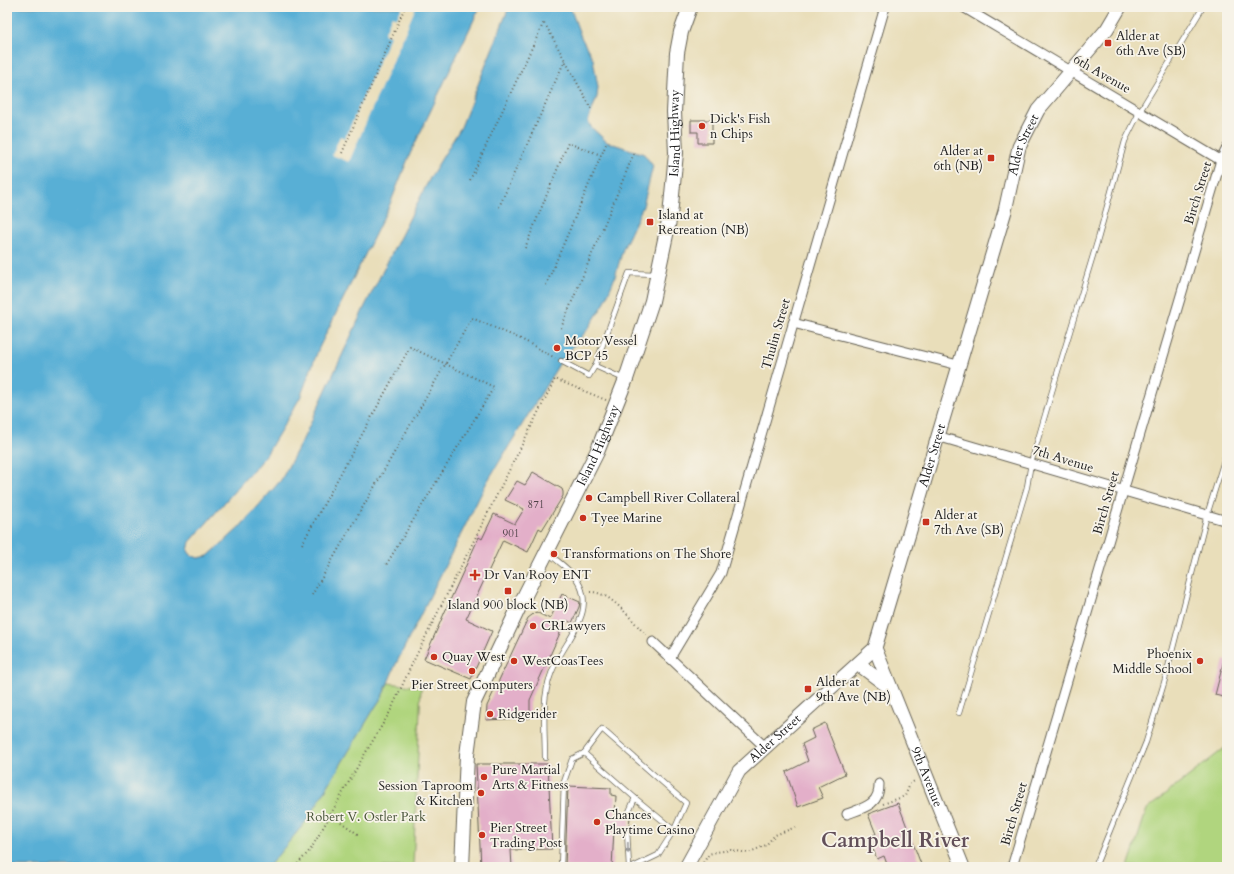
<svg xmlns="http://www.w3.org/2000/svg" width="1234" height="874" viewBox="0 0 1234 874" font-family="Cardo,serif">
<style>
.green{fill:#b0d57e;stroke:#66784d}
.water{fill:#58afd5;stroke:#3a6678}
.pier{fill:#e9deba}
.building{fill:#e3afc9}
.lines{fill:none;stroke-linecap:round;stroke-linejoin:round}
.lane-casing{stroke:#646053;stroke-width:6}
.street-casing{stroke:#646053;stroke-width:11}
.secondary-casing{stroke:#646053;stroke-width:15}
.primary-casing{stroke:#646053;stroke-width:16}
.path{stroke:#646053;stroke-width:2;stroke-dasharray:1 3;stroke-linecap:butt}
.lane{stroke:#fff;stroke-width:4.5}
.street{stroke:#fff;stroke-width:9}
.secondary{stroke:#fff;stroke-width:13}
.primary{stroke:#fff;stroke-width:14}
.oneway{fill:#999}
.poi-dot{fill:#c8321e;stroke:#f7f3e8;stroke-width:1.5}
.labels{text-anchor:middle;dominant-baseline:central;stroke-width:3.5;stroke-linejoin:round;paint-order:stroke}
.number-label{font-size:11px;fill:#4e4147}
.poi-label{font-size:13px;fill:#1c1c1c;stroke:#f7f3e8;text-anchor:start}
.street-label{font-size:13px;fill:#1c1c1c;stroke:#f7f3e8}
.park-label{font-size:13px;fill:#485439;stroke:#f7f3e8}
.town-label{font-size:21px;font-weight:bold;fill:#624f59;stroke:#f7f3e8}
</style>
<rect width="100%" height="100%" fill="#f7f3e8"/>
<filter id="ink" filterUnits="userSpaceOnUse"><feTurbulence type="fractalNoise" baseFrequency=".025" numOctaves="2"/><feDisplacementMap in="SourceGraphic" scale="8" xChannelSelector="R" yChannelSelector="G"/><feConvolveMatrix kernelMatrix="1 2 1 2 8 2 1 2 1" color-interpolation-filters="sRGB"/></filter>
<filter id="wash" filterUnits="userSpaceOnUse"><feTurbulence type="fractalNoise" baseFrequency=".012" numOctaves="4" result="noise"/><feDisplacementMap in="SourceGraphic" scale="16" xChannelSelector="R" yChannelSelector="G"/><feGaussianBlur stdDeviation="0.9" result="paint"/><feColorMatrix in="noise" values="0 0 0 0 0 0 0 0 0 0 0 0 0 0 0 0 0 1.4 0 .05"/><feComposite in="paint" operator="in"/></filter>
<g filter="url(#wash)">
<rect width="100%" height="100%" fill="#e9deba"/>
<g class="green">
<polygon points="388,683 421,687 413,867 268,867 308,819 374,709 382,697"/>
<polygon points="1226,747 1227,867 1128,867 1147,809"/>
</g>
<polygon class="water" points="7,7 480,7 410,154 390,204 319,348 300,398 266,455 190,542 188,551 191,555 198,558 208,556 238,529 281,480 304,437 364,308 431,176 461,127 509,7 570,7 581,37 593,59 598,87 597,97 588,121 591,127 607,142 644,154 653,166 643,206 623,249 615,277 604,304 588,329 561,361 487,482 395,666 382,697 374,709 308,819 268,867 7,867"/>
<polygon class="pier" points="402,7 416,7 349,162 332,155 340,136 345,138 390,36 384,34 392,16 397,18"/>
<g id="blocks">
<g class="building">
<polygon points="691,120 712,120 712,143 698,143 698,132 691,132"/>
<polygon points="533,472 562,489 563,492 563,496 542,530 539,528 528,552 503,540 466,619 492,631 471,679 424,659 447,607 479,537 482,539 494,514 515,524 524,509 505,500 517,481 525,485"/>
<polygon points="562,594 580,602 579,607 572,623 566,620 564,624 530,700 530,718 486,720 487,706 528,618 536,612 550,619"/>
<polygon points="1224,660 1227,661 1227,698 1215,695"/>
<polygon points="825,723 845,774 818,787 823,798 798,807 786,772 808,761 802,744 814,738 811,730"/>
<polygon points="476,764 548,764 552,849 511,850 512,867 481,867"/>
<polygon points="568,786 611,788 611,795 616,796 615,814 624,814 626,817 630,817 629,827 625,827 623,829 614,829 612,867 565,867"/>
<polygon points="898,803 922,867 888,867 884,856 877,859 868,837 876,834 868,814"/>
</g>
</g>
</g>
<g filter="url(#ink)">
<use href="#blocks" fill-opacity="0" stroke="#646053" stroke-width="1"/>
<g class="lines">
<defs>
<g id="lane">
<polyline points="561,361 589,376 595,366"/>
<polyline points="624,379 595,366 629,273 656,274"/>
<polyline points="959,713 1027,487 1031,463 1060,364 1098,239 1125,141 1140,111 1203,7"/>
<polygon points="602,729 686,803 674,830 635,798 584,753"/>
<path d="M545 758C545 732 541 699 551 674 562 642 601 612 575 577 568 568 556 560 548 553"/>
<polyline points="628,814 635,798"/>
<polyline points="627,830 629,867"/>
<polyline points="561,867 564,782 572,759 584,753"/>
<polyline points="633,867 658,855 674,830"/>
<polyline points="1095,867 1146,742 1164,683 1207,515 1227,451"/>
</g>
<g id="street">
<polyline points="963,7 1227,164"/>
<polyline points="793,323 958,365"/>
<polyline points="937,436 1227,521"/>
<polyline points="653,642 765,747"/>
<polyline points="670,658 721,573 885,7"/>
<path d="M847 814C863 808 880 805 879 784"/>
<polyline points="1012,867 1221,160 1227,148"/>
</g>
<g id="secondary">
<path id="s1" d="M875 648 963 867"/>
<polyline points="858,664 890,688"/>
<path id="s2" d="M686 867 739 771 875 648 1005 211 1019 147 1038 110 1107 29 1120 7"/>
</g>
<g id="primary">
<path id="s3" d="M462 867 467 755 474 702 519 607 597 452 626 379 652 301 670 216 676 153 674 112 677 53 681 32 690 7"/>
</g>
</defs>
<use href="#lane" class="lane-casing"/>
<use href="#street" class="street-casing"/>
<use href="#secondary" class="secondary-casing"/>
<use href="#primary" class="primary-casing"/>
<g class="path">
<polyline points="342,153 405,7"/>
<polyline points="470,180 544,22 592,110"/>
<polyline points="499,207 565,60"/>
<polyline points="525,248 568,143 601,155"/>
<polyline points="546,285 607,142"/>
<polyline points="561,328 635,151"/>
<polyline points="302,544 410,347 494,387 386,565"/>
<path d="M590 592C611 591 632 621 646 635"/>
<polyline points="312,595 472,318 523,340 555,358"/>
<polyline points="883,804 905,796 910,784 916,780"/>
<polyline points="331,815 359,835"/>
<polyline points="701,866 709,854 716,852 731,850 748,853 766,845 775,835 796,827"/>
<polyline points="295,867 311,849 363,757 390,712 413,662 555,379 606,400"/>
</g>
<use href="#lane" class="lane"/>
<use href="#street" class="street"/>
<use href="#secondary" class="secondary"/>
<use href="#primary" class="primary"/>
</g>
<defs><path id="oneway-solid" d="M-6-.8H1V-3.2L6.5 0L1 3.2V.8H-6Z"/></defs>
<use class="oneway" href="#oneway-solid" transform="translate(628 848) rotate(89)"/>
</g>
<g class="poi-dot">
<rect x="1104" y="39" width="8" height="8" rx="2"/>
<circle cx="702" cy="126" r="4"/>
<rect x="987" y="154" width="8" height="8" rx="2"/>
<rect x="646" y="218" width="8" height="8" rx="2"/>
<circle cx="557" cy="348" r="4"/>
<circle cx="589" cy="498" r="4"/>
<circle cx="583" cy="518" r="4"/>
<rect x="922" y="518" width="8" height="8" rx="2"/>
<circle cx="554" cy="554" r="4"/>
<path d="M473 569h4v4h4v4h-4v4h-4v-4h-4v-4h4z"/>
<rect x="504" y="587" width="8" height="8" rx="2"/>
<circle cx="533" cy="626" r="4"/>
<circle cx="434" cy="657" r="4"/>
<circle cx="514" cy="661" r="4"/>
<circle cx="1200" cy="661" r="4"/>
<circle cx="472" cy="671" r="4"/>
<rect x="804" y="685" width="8" height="8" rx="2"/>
<circle cx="490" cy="714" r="4"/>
<circle cx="484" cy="777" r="4"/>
<circle cx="481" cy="793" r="4"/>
<circle cx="597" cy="822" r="4"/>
<circle cx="482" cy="835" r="4"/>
</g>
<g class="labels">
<g class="number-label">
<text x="536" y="504">871</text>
<text x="511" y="533">901</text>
</g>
<g class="poi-label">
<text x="1116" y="36">Alder at<tspan x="1116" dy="15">6th Ave (SB)</tspan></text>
<text x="710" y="119">Dick's Fish<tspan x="710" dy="15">n Chips</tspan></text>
<text x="983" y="151" text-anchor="end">Alder at<tspan x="983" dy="15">6th (NB)</tspan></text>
<text x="658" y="215">Island at<tspan x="658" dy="15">Recreation (NB)</tspan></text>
<text x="565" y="341">Motor Vessel<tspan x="565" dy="15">BCP 45</tspan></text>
<text x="597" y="498">Campbell River Collateral</text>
<text x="934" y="515">Alder at<tspan x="934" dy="15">7th Ave (SB)</tspan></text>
<text x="591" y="518">Tyee Marine</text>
<text x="562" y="554">Transformations on The Shore</text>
<text x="484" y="575">Dr Van Rooy ENT</text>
<text x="508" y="605" text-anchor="middle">Island 900 block (NB)</text>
<text x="541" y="626">CRLawyers</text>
<text x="1192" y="654" text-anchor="end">Phoenix<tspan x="1192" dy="15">Middle School</tspan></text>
<text x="442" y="657">Quay West</text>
<text x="522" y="661">WestCoasTees</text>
<text x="816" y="682">Alder at<tspan x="816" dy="15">9th Ave (NB)</tspan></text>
<text x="472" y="685" text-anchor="middle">Pier Street Computers</text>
<text x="498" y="714">Ridgerider</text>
<text x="492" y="770">Pure Martial<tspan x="492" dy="15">Arts &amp; Fitness</tspan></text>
<text x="473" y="786" text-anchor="end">Session Taproom<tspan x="473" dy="15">&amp; Kitchen</tspan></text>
<text x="605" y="815">Chances<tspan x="605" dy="15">Playtime Casino</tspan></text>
<text x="490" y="828">Pier Street<tspan x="490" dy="15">Trading Post</tspan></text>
</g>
<g class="street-label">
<text transform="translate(1102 74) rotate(30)">6th Avenue</text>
<text stroke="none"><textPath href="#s3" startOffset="775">Island Highway</textPath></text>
<text stroke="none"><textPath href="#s2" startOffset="818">Alder Street</textPath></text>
<text transform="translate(1198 193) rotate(-73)">Birch Street</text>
<text transform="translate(776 334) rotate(-74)">Thulin Street</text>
<text stroke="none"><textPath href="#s3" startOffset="451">Island Highway</textPath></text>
<text stroke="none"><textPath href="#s2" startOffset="494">Alder Street</textPath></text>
<text transform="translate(1063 459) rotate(17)">7th Avenue</text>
<text transform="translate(1106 503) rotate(-74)">Birch Street</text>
<text stroke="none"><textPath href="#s2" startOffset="158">Alder Street</textPath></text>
<text stroke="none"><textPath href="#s1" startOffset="139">9th Avenue</textPath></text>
<text transform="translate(1014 814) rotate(-74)">Birch Street</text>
</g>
<g class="park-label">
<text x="366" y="817">Robert V. Ostler Park</text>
</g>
<g class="town-label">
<text x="895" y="840">Campbell River</text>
</g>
</g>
<rect width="1234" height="874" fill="none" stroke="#f7f3e8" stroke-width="24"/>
</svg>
